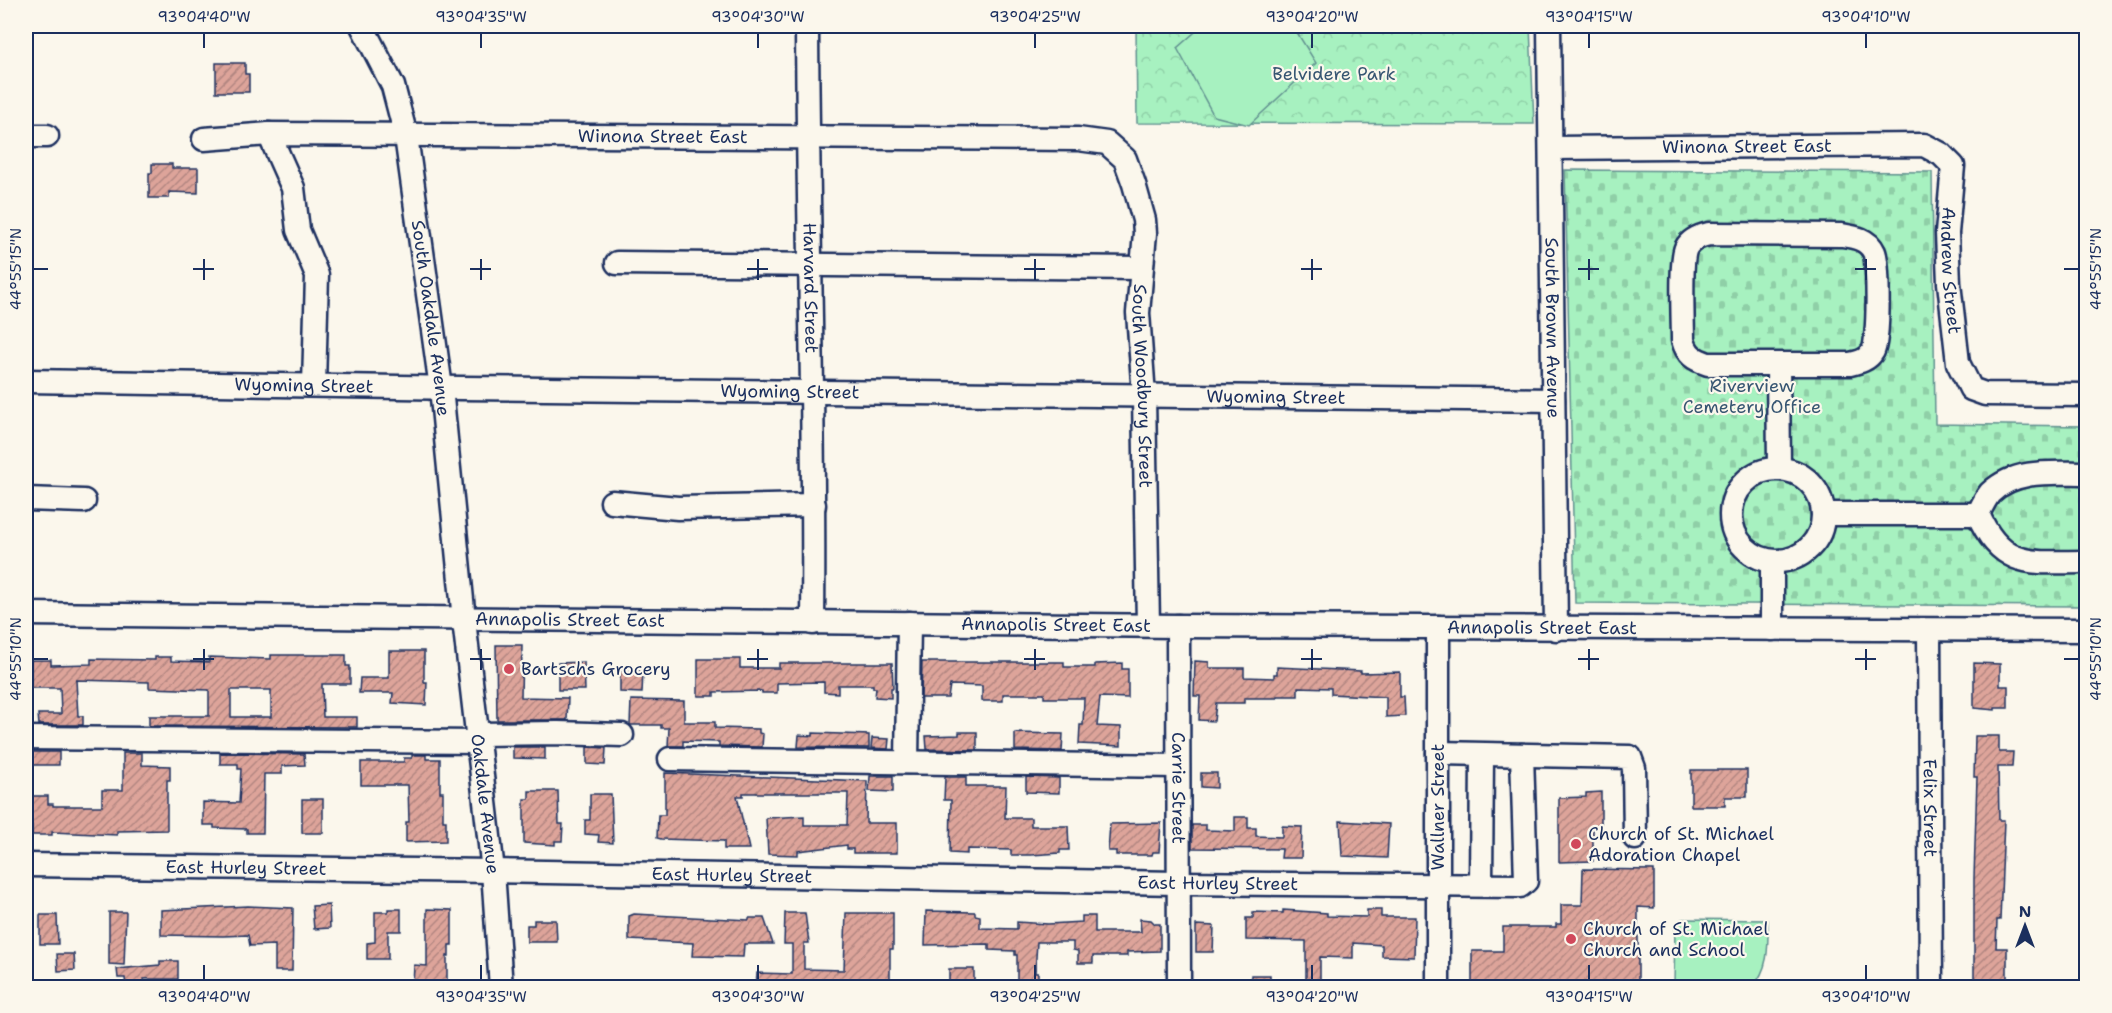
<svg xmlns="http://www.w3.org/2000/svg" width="2112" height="1013" viewBox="0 0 2112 1013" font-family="'Shantell Sans',sans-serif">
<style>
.forest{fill:url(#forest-crowns);stroke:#61908f;stroke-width:1.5}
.cemetery{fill:url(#cemetery-stones);stroke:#61908f;stroke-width:1.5}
.garden{fill:#a7f1c0;stroke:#61908f;stroke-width:1.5}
.building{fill:url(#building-hatch);stroke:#1b2f5e;stroke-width:1.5;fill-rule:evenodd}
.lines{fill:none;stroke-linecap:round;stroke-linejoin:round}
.minor-casing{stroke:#1b2f5e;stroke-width:27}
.minor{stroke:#fbf7ec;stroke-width:22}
.ticks{fill:none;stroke:#1b2f5e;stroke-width:2}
.poi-dot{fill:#d1495b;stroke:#fbf7ec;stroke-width:2}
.labels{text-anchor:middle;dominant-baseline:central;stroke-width:4.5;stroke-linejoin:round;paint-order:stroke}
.park-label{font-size:18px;fill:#375672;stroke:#fbf7ec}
.street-label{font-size:18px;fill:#1b2f5e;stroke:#fbf7ec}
.poi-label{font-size:18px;fill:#1b2f5e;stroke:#fbf7ec;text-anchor:start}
.neatline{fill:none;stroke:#1b2f5e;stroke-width:2}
.ticks-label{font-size:15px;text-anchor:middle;fill:#1b2f5e}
</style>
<defs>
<pattern id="forest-crowns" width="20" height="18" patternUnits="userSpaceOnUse" patternTransform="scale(1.5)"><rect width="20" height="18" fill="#a7f1c0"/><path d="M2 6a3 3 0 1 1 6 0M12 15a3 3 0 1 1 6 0" fill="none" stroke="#8fcfa7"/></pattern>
<pattern id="cemetery-stones" width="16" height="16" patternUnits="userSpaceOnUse" patternTransform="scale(1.5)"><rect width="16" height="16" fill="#a7f1c0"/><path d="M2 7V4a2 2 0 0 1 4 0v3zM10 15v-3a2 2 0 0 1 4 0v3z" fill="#8fcfa7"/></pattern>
<pattern id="building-hatch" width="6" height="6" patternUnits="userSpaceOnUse" patternTransform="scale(1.5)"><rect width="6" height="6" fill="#dda49a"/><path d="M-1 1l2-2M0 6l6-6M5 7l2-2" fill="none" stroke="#b28681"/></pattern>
</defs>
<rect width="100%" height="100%" fill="#fbf7ec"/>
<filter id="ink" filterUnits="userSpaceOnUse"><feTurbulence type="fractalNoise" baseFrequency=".0167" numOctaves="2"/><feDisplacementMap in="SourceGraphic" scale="12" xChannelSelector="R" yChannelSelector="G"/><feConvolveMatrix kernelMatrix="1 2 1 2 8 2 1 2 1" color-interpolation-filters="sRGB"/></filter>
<g filter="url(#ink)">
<polygon class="forest" points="1136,26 1530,26 1534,124 1137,123"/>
<polygon class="cemetery" points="1565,170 1932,172 1935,424 2086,426 2086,606 1575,603"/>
<g class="garden">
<polygon points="1202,26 1293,26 1316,63 1249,125 1214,116 1177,48"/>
<path d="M1682 919 1768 920C1768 943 1770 969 1752 987H1674L1675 925Z"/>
</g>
<g class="building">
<polygon points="216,63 245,63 245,74 249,74 249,92 216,92"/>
<polygon points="152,164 172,164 172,168 198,168 198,193 169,192 169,198 149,198 149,173 152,173"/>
<polygon points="496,645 522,645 521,697 568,698 567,720 497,720"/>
<polygon points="389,651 424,651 424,682 427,682 426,705 392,703 393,693 359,693 360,678 389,678"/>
<path d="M271 655H346V666H350V684H322L323 717H357V727L149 726V716H209V690L149 688V682L76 680 78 716H83V725H39L38 714H61L60 688H31V660H51V665L91 664V659L155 660V657H171V661L209 662V657L271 659ZM231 690H271V717H231Z"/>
<polygon points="698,659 740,659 740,668 779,668 779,663 892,663 893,688 891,688 891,698 875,697 876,688 873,688 873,685 838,685 838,693 824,692 824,682 777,683 777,693 762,693 762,691 714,692 714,696 698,696"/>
<polygon points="1195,661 1209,662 1209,668 1244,668 1244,677 1274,678 1274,674 1277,674 1277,667 1361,671 1361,673 1400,672 1400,697 1404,697 1405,716 1386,717 1386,697 1331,694 1331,688 1298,687 1298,696 1277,696 1277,698 1244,698 1244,703 1216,703 1214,721 1199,720 1200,696 1194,696"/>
<polygon points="584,662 585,690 558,690 558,663"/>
<polygon points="922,662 1064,662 1064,667 1095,667 1095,664 1122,663 1122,669 1128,669 1128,698 1100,697 1097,726 1121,727 1121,746 1079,744 1080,725 1083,725 1084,698 1044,698 1044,694 1003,694 1003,701 982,701 982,686 950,685 948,698 921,698"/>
<polygon points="1974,663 2000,664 2000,686 2008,686 2008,708 1995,708 1995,710 1974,708"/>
<polygon points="620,671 643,671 642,693 620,692"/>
<polygon points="631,700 684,701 684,722 715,722 715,728 759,729 759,733 763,734 762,747 719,746 719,742 683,741 683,746 668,746 669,728 661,728 661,725 630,725"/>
<polygon points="959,732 977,732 977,750 927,749 926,736 959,735"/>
<polygon points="813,733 869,735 869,748 798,747 799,735 813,736"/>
<polygon points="1015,733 1063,734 1062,751 1015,750"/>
<polygon points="1975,736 1999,736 1999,752 2013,752 2012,767 1998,767 1999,820 2004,820 2000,920 1997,920 1996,948 2007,948 2007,987 1974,987 1974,878 1977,777 1974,777"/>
<polygon points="872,738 889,739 888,749 871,748"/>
<polygon points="513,747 545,747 545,759 513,758"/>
<polygon points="587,747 606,748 605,765 587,764"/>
<rect x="26" y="752" width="33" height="13"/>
<polygon points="123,753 142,753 142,765 170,766 170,780 167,780 167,830 117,831 117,835 52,832 52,835 32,835 32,825 26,825 26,801 32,802 32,796 48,796 48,804 53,804 53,806 102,806 102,790 123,790"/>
<polygon points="220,753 304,754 305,765 282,766 282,774 264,774 263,833 247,833 247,829 214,828 214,825 203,825 203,802 239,803 241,769 238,769 238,764 220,764"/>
<polygon points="412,755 426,755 426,759 440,759 440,792 443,792 443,821 446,821 446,841 406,842 406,822 409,822 408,785 361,785 361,762 404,762 404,758 412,758"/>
<polygon points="1691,770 1747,770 1747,797 1725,797 1725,806 1691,806"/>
<polygon points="665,773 867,781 866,823 897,823 897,853 853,853 853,849 847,849 847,845 798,851 798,855 768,854 766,818 804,816 804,825 847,825 848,793 743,793 743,796 737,796 749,849 724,849 724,841 661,839 657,838 658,815 665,815"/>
<polygon points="1201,773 1217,773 1217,788 1201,787"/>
<polygon points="870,776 893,776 893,792 869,791"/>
<polygon points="945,777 966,777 966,786 1006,786 1005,818 1031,818 1031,826 1068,826 1069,850 1060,850 1060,853 1031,855 1011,855 1011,850 967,849 967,854 950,853 951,800 944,800"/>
<polygon points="1026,777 1059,778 1059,793 1026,792"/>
<polygon points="529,791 558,791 559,824 563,824 562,841 555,841 555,845 524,843 524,799 529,799"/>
<polygon points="1601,792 1601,826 1593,826 1593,861 1559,862 1559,798 1586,797 1586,793"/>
<polygon points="590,794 611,794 613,843 598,842 599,835 585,834 585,820 590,820"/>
<rect x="302" y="799" width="21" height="34"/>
<polygon points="1235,817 1248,817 1248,828 1256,828 1256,836 1282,837 1282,826 1302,827 1301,858 1281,858 1282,849 1192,848 1192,825 1206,825 1206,830 1235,831"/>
<polygon points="1340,821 1389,824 1387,858 1342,856"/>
<polygon points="1161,823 1159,852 1153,852 1152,855 1116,855 1116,851 1108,851 1110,824"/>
<polygon points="1583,869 1654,870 1654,908 1638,907 1638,987 1472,987 1472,951 1503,951 1503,927 1556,927 1556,924 1561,924 1561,905 1582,905"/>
<polygon points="329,905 330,928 314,929 312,906"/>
<polygon points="248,906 293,908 292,971 275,971 275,945 250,946 248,935 223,936 161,935 161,910"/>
<polygon points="388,909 401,909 401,931 388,931 388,959 367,959 367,943 375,942 375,912 388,912"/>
<polygon points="427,909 452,910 452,945 449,945 449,956 447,956 447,985 413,986 414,965 427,966"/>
<polygon points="1283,910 1327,913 1327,916 1367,917 1367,910 1381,910 1381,917 1415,917 1414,957 1382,956 1382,945 1353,943 1353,958 1320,957 1320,981 1306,981 1306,941 1246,940 1246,918 1253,918 1253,912 1283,913"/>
<polygon points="926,911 975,912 975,915 980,916 980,928 1017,929 1017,922 1048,924 1082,922 1082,916 1095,916 1095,932 1141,932 1140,919 1151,920 1155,924 1160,924 1160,951 1127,952 1127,956 1093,956 1093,963 1078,963 1078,951 1073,950 1073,942 1037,942 1035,973 1038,973 1038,987 1017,987 1017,955 1015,955 1015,951 989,950 989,944 925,945"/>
<polygon points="109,912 126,912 124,965 109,964"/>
<polygon points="785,913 805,913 809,943 804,943 804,969 844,970 846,913 893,913 893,949 890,949 890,987 756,987 757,973 792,974 792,944 784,944"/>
<polygon points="634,914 749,920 749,918 764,918 773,944 744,944 743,957 692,956 693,943 629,940 629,916"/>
<polygon points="40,915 57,915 58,944 40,944"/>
<polygon points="534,920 556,920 557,942 527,942 527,925 534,925"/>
<polygon points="1196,925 1214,926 1213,952 1196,952"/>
<polygon points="57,954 74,954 75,970 58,971"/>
<polygon points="160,961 178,961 178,979 144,979 144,986 126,987 125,978 118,978 117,969 160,965"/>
<rect x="949" y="969" width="25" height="18"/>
<rect x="1251" y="975" width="19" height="12"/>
</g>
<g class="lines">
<defs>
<g id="minor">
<path id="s1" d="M362 26 393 86 406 136 441 388 464 620 493 871 501 988"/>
<path id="s2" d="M807 26C808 225 815 424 813 623"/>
<path id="s3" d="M1549 26 1556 629"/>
<polyline points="269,134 293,188 298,230 317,275 314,385"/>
<polyline points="26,136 47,136"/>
<path id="s4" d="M204 139 269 134 1078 139 1107 143 1125 159 1134 184 1144 220 1145 233 1138 313 1144 396 1148 625"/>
<path id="s5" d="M1551 148 1924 145 1941 154 1953 166 1947 233 1949 283 1958 363 1971 389 1985 394 2086 395"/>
<path d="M1709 234 1842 235C1855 237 1868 239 1874 252 1879 263 1879 340 1873 351 1868 360 1859 362 1850 364H1708C1694 359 1687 355 1683 340 1683 323 1680 260 1686 248 1691 239 1700 236 1709 234Z"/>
<polyline points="617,263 1141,268"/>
<polyline points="1778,365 1779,468"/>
<path id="s6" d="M26 381 461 388 1553 400"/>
<circle cx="1777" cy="515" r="46"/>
<polyline points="26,499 84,501"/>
<polyline points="612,502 678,508 814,505"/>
<polyline points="1823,514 1978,514"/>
<path d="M1978 514C2002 570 2033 562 2086 562"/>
<path d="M1978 514C1981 508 1985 499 1990 493 2016 468 2054 473 2086 473"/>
<path id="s7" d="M26 614 1178 626 2086 630"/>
<path id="s8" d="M1178 626 1179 988"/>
<polyline points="1772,629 1772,562"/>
<path id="s9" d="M1929 630 1931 988"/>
<polyline points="478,734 558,733 622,735"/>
<polyline points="26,738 479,742"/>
<polyline points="1438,753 1630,757 1634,768 1635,838"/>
<polyline points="670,759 1177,766"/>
<polyline points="907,762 909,623"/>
<path id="s10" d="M26 865 493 871 1178 883 1520 886 1526 881 1522 755"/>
<polyline points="1481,885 1482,755"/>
<polyline points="1438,988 1438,627"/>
</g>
</defs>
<use href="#minor" class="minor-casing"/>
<use href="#minor" class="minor"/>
</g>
</g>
<path class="ticks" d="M204 33V48M481 33V48M758 33V48M1035 33V48M1312 33V48M1589 33V48M1866 33V48M204 259V280M481 259V280M758 259V280M1035 259V280M1312 259V280M1589 259V280M1866 259V280M33 269H48M193 269H214M470 269H491M747 269H768M1024 269H1045M1301 269H1322M1578 269H1599M1855 269H1876M2064 269H2079M204 649V670M481 649V670M758 649V670M1035 649V670M1312 649V670M1589 649V670M1866 649V670M33 659H48M193 659H214M470 659H491M747 659H768M1024 659H1045M1301 659H1322M1578 659H1599M1855 659H1876M2064 659H2079M204 965V980M481 965V980M758 965V980M1035 965V980M1312 965V980M1589 965V980M1866 965V980"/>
<g class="poi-dot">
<circle cx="509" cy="669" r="6"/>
<circle cx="1576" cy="844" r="6"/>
<circle cx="1571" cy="939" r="6"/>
</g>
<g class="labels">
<g class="park-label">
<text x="1334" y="74">Belvidere Park</text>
<text x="1752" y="386">Riverview<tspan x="1752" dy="21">Cemetery Office</tspan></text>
</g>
<g class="street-label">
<text stroke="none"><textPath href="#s4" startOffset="459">Winona Street East</textPath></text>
<text stroke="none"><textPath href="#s5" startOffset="196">Winona Street East</textPath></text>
<text stroke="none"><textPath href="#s5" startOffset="514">Andrew Street</textPath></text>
<text stroke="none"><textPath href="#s2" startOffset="262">Harvard Street</textPath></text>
<text stroke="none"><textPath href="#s1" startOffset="303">South Oakdale Avenue</textPath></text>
<text stroke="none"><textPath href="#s3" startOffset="302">South Brown Avenue</textPath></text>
<text stroke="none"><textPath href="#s6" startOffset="278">Wyoming Street</textPath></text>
<text stroke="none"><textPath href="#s4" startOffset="1158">South Woodbury Street</textPath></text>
<text stroke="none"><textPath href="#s6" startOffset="764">Wyoming Street</textPath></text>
<text stroke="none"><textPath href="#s6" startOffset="1250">Wyoming Street</textPath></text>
<text stroke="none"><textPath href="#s7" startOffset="544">Annapolis Street East</textPath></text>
<text stroke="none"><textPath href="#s7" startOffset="1030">Annapolis Street East</textPath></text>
<text stroke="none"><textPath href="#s7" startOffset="1516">Annapolis Street East</textPath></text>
<text stroke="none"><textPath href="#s8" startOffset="162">Carrie Street</textPath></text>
<text stroke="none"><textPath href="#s1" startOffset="792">Oakdale Avenue</textPath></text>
<text transform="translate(1438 807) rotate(-90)">Wallner Street</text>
<text stroke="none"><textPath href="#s9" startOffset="178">Felix Street</textPath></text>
<text stroke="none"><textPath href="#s10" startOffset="220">East Hurley Street</textPath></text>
<text stroke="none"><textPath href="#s10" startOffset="706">East Hurley Street</textPath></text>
<text stroke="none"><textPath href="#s10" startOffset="1192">East Hurley Street</textPath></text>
</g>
<g class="poi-label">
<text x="521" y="669">Bartschs Grocery</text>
<text x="1588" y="834">Church of St. Michael<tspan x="1588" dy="21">Adoration Chapel</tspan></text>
<text x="1583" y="929">Church of St. Michael<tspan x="1583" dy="21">Church and School</tspan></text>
</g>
</g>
<rect width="2112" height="1013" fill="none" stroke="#fbf7ec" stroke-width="66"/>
<g transform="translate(2025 926)" stroke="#fbf7ec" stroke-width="4.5" paint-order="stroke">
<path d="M0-4.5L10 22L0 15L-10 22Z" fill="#1b2f5e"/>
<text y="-9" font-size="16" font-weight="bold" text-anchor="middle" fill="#1b2f5e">N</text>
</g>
<rect x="33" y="33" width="2046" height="947" class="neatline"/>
<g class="ticks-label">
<text x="204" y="22">93°04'40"W</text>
<text x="481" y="22">93°04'35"W</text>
<text x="758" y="22">93°04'30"W</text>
<text x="1035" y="22">93°04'25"W</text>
<text x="1312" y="22">93°04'20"W</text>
<text x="1589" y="22">93°04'15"W</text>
<text x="1866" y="22">93°04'10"W</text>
<text transform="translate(16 269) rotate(-90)" y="5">44°55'15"N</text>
<text transform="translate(2096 269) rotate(-90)" y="5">44°55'15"N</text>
<text transform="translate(16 659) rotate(-90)" y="5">44°55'10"N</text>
<text transform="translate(2096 659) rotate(-90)" y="5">44°55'10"N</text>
<text x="204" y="1002">93°04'40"W</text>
<text x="481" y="1002">93°04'35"W</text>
<text x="758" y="1002">93°04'30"W</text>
<text x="1035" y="1002">93°04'25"W</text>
<text x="1312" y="1002">93°04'20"W</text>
<text x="1589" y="1002">93°04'15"W</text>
<text x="1866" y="1002">93°04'10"W</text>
</g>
</svg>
